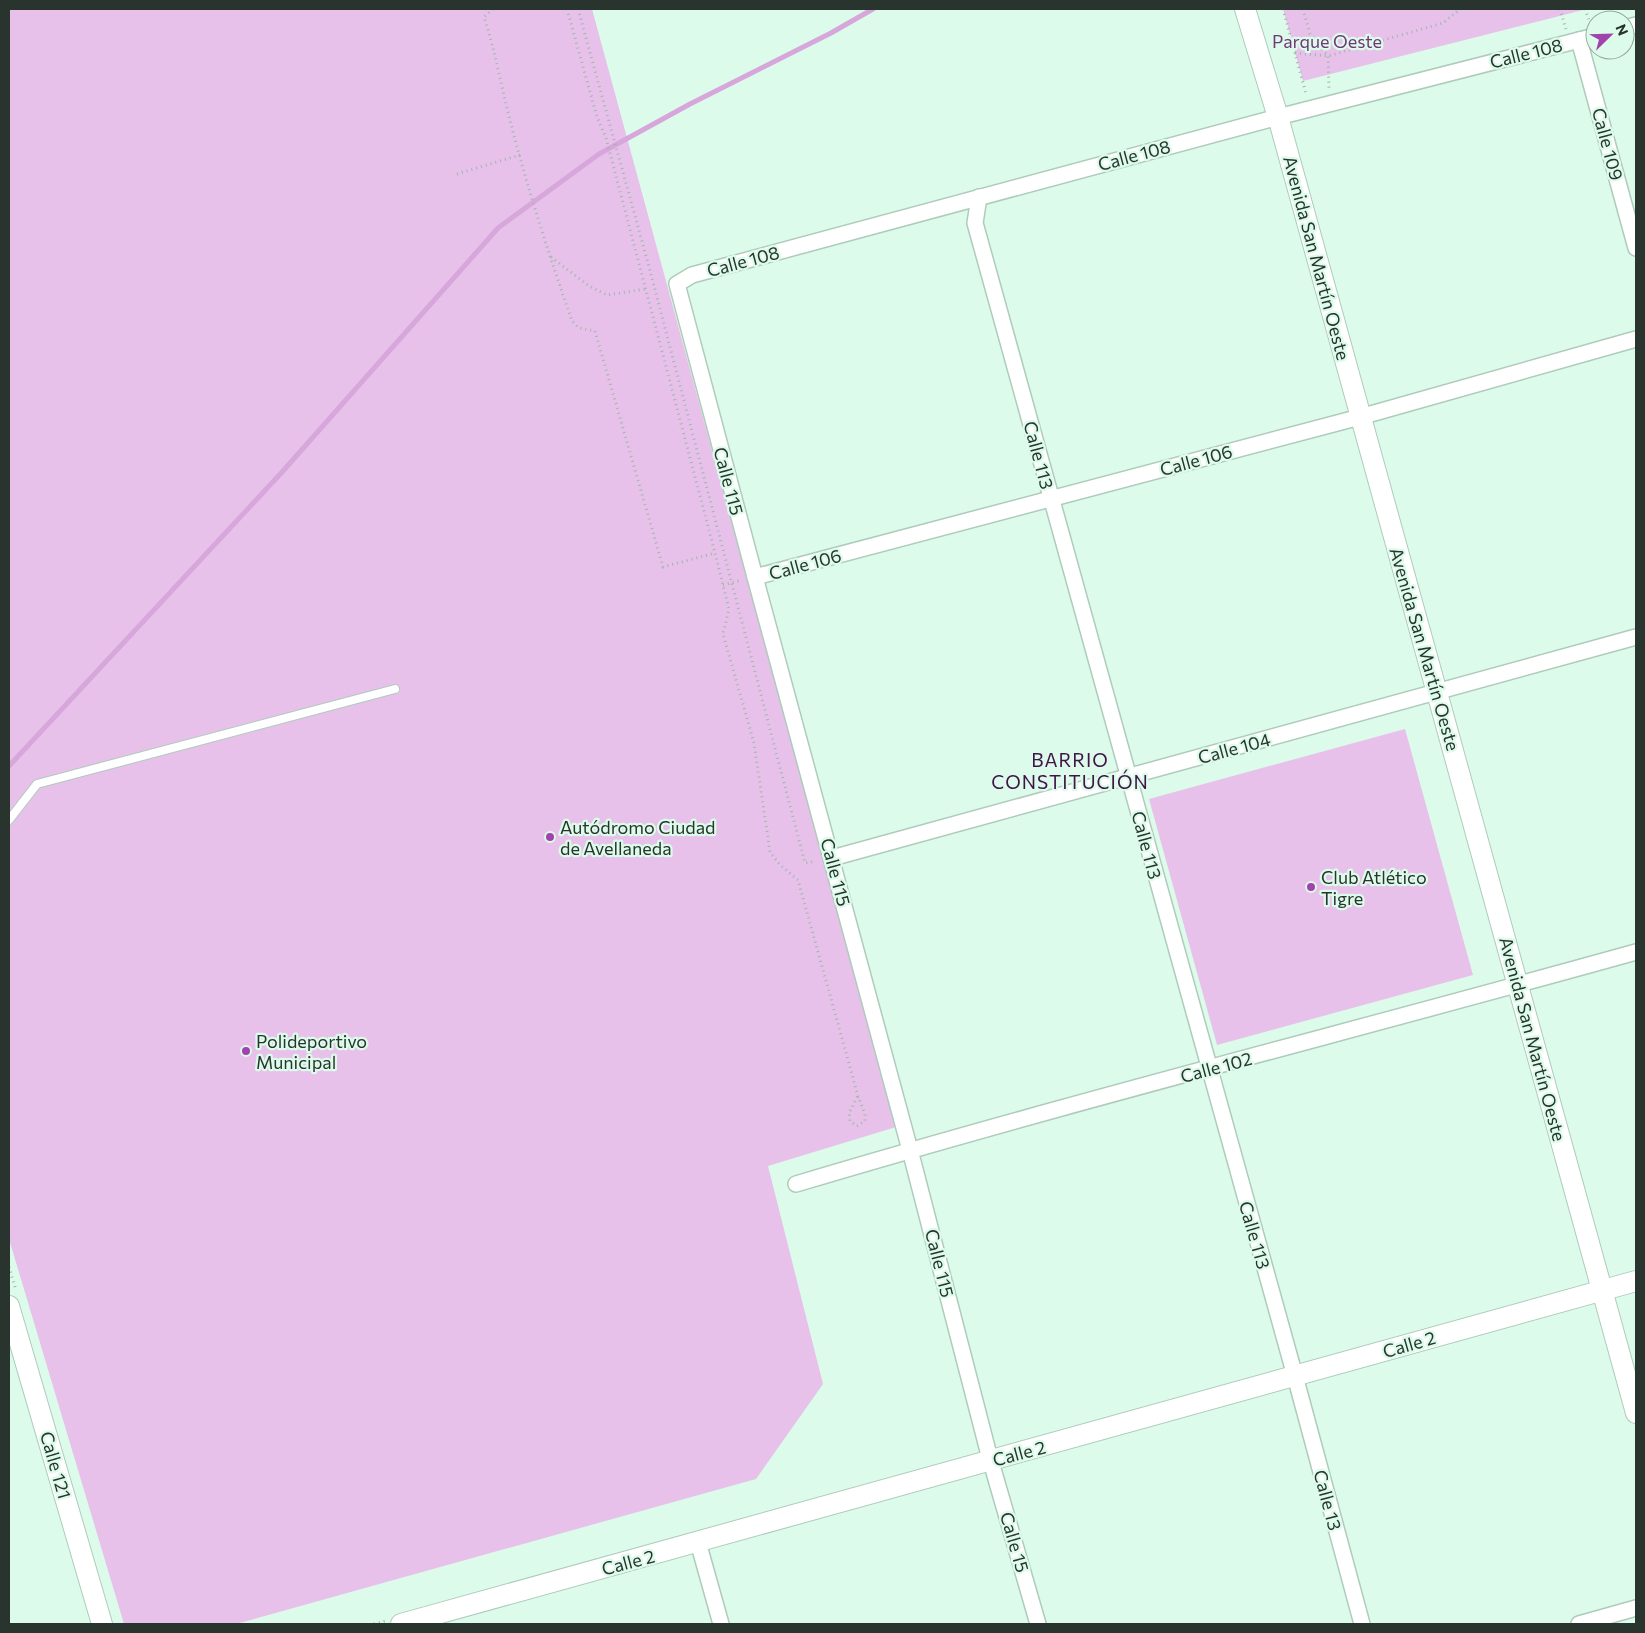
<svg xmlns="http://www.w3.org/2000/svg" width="1645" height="1633" viewBox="0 0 1645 1633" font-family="Commissioner,sans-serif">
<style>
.green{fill:#e7c1ea}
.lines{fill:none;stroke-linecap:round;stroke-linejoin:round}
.stream{stroke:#d7a7dc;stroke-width:5}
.lane-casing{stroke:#aecbbc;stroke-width:10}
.street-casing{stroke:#aecbbc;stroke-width:18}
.secondary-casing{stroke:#aecbbc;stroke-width:22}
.path{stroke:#9fb7aa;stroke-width:3;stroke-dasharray:1 4;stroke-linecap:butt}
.lane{stroke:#fff;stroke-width:8}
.street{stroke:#fff;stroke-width:15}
.secondary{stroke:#fff;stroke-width:20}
.poi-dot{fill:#a043ac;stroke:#ddfbea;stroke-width:2}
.labels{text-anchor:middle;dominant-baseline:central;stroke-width:4.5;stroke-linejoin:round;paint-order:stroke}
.park-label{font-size:18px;fill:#713878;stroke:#ddfbea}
.street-label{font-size:18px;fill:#28342d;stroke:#ddfbea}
.poi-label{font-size:18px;fill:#28342d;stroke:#ddfbea;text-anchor:start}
.neighbourhood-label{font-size:19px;letter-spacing:1px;fill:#411447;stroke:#ddfbea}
</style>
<rect width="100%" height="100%" fill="#ddfbea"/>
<g class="green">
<polygon points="9,9 592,9 896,1127 768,1166 823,1384 756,1479 236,1624 124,1624 9,1239"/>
<polygon points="1283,9 1587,9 1303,81"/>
<polygon points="1405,729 1473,975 1217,1045 1149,799"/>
</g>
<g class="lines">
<polyline class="stream" points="9,766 283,471 498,228 599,154 690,104 831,33 873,9"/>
<defs>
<polyline id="lane" points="9,820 37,784 395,689"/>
<g id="street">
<polyline points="1625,28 1636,25"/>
<polyline points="1579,40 1636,248"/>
<polyline points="979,197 975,223 1295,1376 1362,1624"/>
<polyline points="755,577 1360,417 1636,339"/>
<polyline points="832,858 1636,637"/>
<path d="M796 1184C1074 1101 1356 1030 1636 952"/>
<polyline points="698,1542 721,1624"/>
<polyline points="1038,1624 989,1455 910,1150 755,577 677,284 692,275 1278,117 1595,36"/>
<polyline points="1579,1624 1636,1608"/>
</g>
<g id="secondary">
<polyline points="1245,9 1278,117 1636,1413"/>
<polyline points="9,1306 102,1624"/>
<polyline points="401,1624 1636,1281"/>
</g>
</defs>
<use href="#lane" class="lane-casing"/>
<use href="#street" class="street-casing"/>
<use href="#secondary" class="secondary-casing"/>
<g class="path">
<path d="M493 9 484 17C496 53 502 91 512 128 529 193 550 258 572 321L579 328 595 331 663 567 715 553 729 609 723 634 754 743 770 852 780 865 798 880 858 1096 865 1114V1121L857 1126 850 1121 849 1113 858 1096"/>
<polyline points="567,9 597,117 606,138 715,553"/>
<polyline points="578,9 648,263 805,863 816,861"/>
<polyline points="1283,9 1306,94"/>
<polyline points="1303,9 1310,34 1328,56 1329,88"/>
<polyline points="1560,9 1566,29"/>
<polyline points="1585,9 1590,23"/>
<polyline points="1295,53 1328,56 1443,23 1460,9"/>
<polyline points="457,174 520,155"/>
<polyline points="551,257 589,286 607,295 645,289"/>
<polyline points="723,585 742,580"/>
<polyline points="9,1267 16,1290"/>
<polyline points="374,1624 385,1621"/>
</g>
<use href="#lane" class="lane"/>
<use href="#street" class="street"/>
<use href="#secondary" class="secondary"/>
</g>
<g class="poi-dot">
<circle cx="550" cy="837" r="5"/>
<circle cx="1311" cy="887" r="5"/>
<circle cx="246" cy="1051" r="5"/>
</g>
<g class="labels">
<g class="park-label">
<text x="1327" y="41">Parque Oeste</text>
</g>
<g class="street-label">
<text transform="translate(1526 53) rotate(-14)">Calle 108</text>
<text transform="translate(1608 144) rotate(75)">Calle 109</text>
<text transform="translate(1134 155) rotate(-15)">Calle 108</text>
<text transform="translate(1317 258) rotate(75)">Avenida San Martín Oeste</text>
<text transform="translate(743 261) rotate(-15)">Calle 108</text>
<text transform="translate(1039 455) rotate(75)">Calle 113</text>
<text transform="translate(1196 460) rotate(-15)">Calle 106</text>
<text transform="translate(729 481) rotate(75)">Calle 115</text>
<text transform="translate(805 564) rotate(-15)">Calle 106</text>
<text transform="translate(1425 649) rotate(74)">Avenida San Martín Oeste</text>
<text transform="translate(1234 748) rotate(-15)">Calle 104</text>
<text transform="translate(1147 845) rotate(75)">Calle 113</text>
<text transform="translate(836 872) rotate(75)">Calle 115</text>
<text transform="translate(1533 1039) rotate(75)">Avenida San Martín Oeste</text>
<text transform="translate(1216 1067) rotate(-15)">Calle 102</text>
<text transform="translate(1255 1235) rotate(74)">Calle 113</text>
<text transform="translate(940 1263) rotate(76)">Calle 115</text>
<text transform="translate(1409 1344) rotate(-16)">Calle 2</text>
<text transform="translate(1019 1453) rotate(-15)">Calle 2</text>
<text transform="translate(56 1465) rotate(74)">Calle 121</text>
<text transform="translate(1328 1500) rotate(75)">Calle 13</text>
<text transform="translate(1015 1542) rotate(74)">Calle 15</text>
<text transform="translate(628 1562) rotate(-15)">Calle 2</text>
</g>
<g class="poi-label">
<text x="560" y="827">Autódromo Ciudad<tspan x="560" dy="21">de Avellaneda</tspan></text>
<text x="1321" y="877">Club Atlético<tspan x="1321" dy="21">Tigre</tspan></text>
<text x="256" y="1041">Polideportivo<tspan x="256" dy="21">Municipal</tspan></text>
</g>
<g class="neighbourhood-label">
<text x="1070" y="759">BARRIO<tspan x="1070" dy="22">CONSTITUCIÓN</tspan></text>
</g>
</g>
<rect width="1645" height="1633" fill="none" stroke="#28342d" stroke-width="20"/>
<g transform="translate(1610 35) rotate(67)"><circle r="24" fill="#ddfbea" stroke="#95ab9e"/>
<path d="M0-4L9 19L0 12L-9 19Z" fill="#a043ac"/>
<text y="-8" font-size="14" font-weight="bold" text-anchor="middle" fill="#28342d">N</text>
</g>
</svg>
